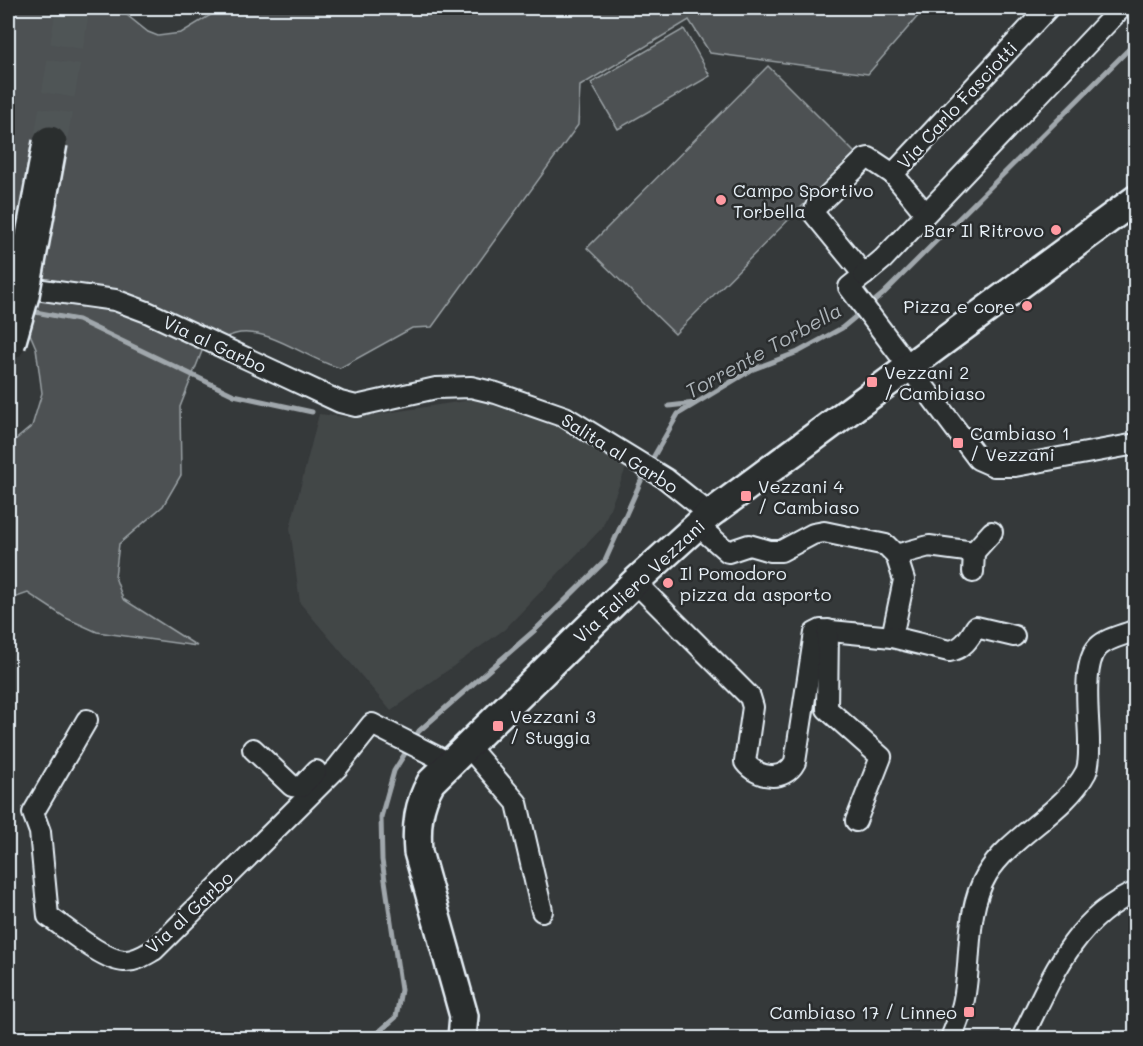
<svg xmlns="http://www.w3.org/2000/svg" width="1143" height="1046" viewBox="0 0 1143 1046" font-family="Mali,sans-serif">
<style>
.built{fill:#424647}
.green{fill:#4d5152;stroke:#9aa1a5;stroke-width:1.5}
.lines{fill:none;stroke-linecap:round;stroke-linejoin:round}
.stream{stroke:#a0a7ac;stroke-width:5}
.highway-tunnel{stroke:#505556;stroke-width:33;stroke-dasharray:33 16;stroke-linecap:butt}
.street-casing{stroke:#e8f1f8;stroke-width:24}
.secondary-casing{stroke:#e8f1f8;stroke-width:32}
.street{stroke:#2a2d2e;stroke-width:20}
.secondary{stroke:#2a2d2e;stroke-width:27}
.highway-bridge-casing{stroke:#e8f1f8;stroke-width:38;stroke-linecap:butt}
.highway-bridge{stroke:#2a2d2e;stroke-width:33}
.poi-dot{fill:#ff9aa2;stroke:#2a2d2e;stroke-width:2}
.labels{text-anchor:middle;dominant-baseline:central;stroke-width:5;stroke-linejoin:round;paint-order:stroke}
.street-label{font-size:18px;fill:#e8f1f8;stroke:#2a2d2e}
.poi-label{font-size:18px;fill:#e8f1f8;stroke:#2a2d2e;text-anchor:start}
.water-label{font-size:20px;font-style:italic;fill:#acb3b8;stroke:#2a2d2e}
</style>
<rect width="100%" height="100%" fill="#35393a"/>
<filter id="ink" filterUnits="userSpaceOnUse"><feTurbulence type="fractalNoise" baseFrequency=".0167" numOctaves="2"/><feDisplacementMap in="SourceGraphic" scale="12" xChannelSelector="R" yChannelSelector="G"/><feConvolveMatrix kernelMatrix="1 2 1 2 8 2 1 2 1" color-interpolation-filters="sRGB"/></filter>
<g filter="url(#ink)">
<polygon class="built" points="477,399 559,422 628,463 602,528 505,629 391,711 300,603 290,528 319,414 354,418"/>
<g class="green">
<path d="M8 8H118L148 32 158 36 181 33 222 8H925L868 74 710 53 689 20 580 86 578 125 432 327 412 328 340 368C308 360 272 329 240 333 228 335 215 342 204 346L180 407 181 475 163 506 119 544 115 577 123 599 197 646 97 632 66 618 28 593 8 600V446L32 426 42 393 36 348 24 320 37 278 8 269Z"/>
<polygon points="684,29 710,76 618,129 591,83"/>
<polygon points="768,66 855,153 675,334 587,248"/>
</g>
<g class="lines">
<g class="stream">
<polyline points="30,311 78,320 234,395 312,412"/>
<polyline points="669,406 695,403"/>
<polyline points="650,463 678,414 751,370 798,352 842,328 883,294 1136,42"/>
<polyline points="372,1038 396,1017 401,990 382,860 381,817 394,771 419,731 535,630 605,561 645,472"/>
</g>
<polyline class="highway-tunnel" points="50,143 73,8"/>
<defs>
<g id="street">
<polyline points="1048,8 893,174 869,158 865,159 816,207 814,214 864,275 849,287 978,459 994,466 1015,466 1136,444"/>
<polyline points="893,174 925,213"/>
<polyline points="864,275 883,259 1121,8"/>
<polyline points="14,286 115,300 147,312 340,402 356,406 436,388 471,387 496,393 565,417 666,479 710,514"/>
<polyline points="697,525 728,552 749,545 770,551 781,551 813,534 824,532 886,545 896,555 904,580 892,637"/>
<polyline points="896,555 929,546 974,552 992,532"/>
<polyline points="973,572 974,552"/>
<path d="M635 582 750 697 753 707 745 762C757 778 784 783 795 762L814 639 815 633 821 630 892 637 949 651C963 649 969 639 976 627L1014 636"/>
<polyline points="828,630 827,709 881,757 856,821"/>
<path d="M87 720 33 813 40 832 48 916C66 928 103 960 124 961 135 962 145 955 154 950L337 768 372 724 449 763"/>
<polyline points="467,745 517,803 542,911"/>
<polyline points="253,749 292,786 301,787 316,771"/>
<path d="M951 1038C956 1026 962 1012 964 999 972 959 965 911 987 874 1011 835 1065 812 1086 772 1090 763 1089 750 1089 741 1089 717 1081 665 1098 647 1107 638 1124 635 1136 630"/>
<path d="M1022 1038C1050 982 1073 918 1136 892"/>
</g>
<path id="secondary" d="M462 1038 464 1016 418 852C416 826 418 805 431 782L635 582 710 514 1136 199"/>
</defs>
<use href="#street" class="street-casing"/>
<use href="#secondary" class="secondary-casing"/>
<use href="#street" class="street"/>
<use href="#secondary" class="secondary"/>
<defs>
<polyline id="highway-bridge" points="8,344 22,295 50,143"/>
</defs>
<use href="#highway-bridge" class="highway-bridge-casing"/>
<use href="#highway-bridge" class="highway-bridge"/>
</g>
</g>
<g class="poi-dot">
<circle cx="721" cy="200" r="6"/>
<circle cx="1056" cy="230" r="6"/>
<circle cx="1027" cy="306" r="6"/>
<rect x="866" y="376" width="12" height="12" rx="3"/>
<rect x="952" y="437" width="12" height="12" rx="3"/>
<rect x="740" y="490" width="12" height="12" rx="3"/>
<circle cx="668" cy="583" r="6"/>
<rect x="492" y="720" width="12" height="12" rx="3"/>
<rect x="963" y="1006" width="12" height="12" rx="3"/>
</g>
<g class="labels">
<g class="street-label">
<text transform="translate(957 105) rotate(-47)">Via Carlo Fasciotti</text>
<text transform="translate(215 344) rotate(25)">Via al Garbo</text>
<text transform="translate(620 453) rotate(32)">Salita al Garbo</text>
<text transform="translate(639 581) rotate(-43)">Via Faliero Vezzani</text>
<text transform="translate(189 912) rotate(-43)">Via al Garbo</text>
</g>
<g class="poi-label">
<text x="733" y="190">Campo Sportivo<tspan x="733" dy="21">Torbella</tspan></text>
<text x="1044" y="230" text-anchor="end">Bar Il Ritrovo</text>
<text x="1015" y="306" text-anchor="end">Pizza e core</text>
<text x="884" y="372">Vezzani 2<tspan x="884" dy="21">/ Cambiaso</tspan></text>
<text x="970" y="433">Cambiaso 1<tspan x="970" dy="21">/ Vezzani</tspan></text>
<text x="758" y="486">Vezzani 4<tspan x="758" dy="21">/ Cambiaso</tspan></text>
<text x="680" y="573">Il Pomodoro<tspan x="680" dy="21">pizza da asporto</tspan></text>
<text x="510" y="716">Vezzani 3<tspan x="510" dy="21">/ Stuggia</tspan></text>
<text x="957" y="1012" text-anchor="end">Cambiaso 17 / Linneo</text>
</g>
<g class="water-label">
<text transform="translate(763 350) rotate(-29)">Torrente Torbella</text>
</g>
</g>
<rect width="1143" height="1046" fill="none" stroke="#2a2d2e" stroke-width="30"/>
<rect x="15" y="15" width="1113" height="1016" fill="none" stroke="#e8f1f8" stroke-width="2" filter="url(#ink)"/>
</svg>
